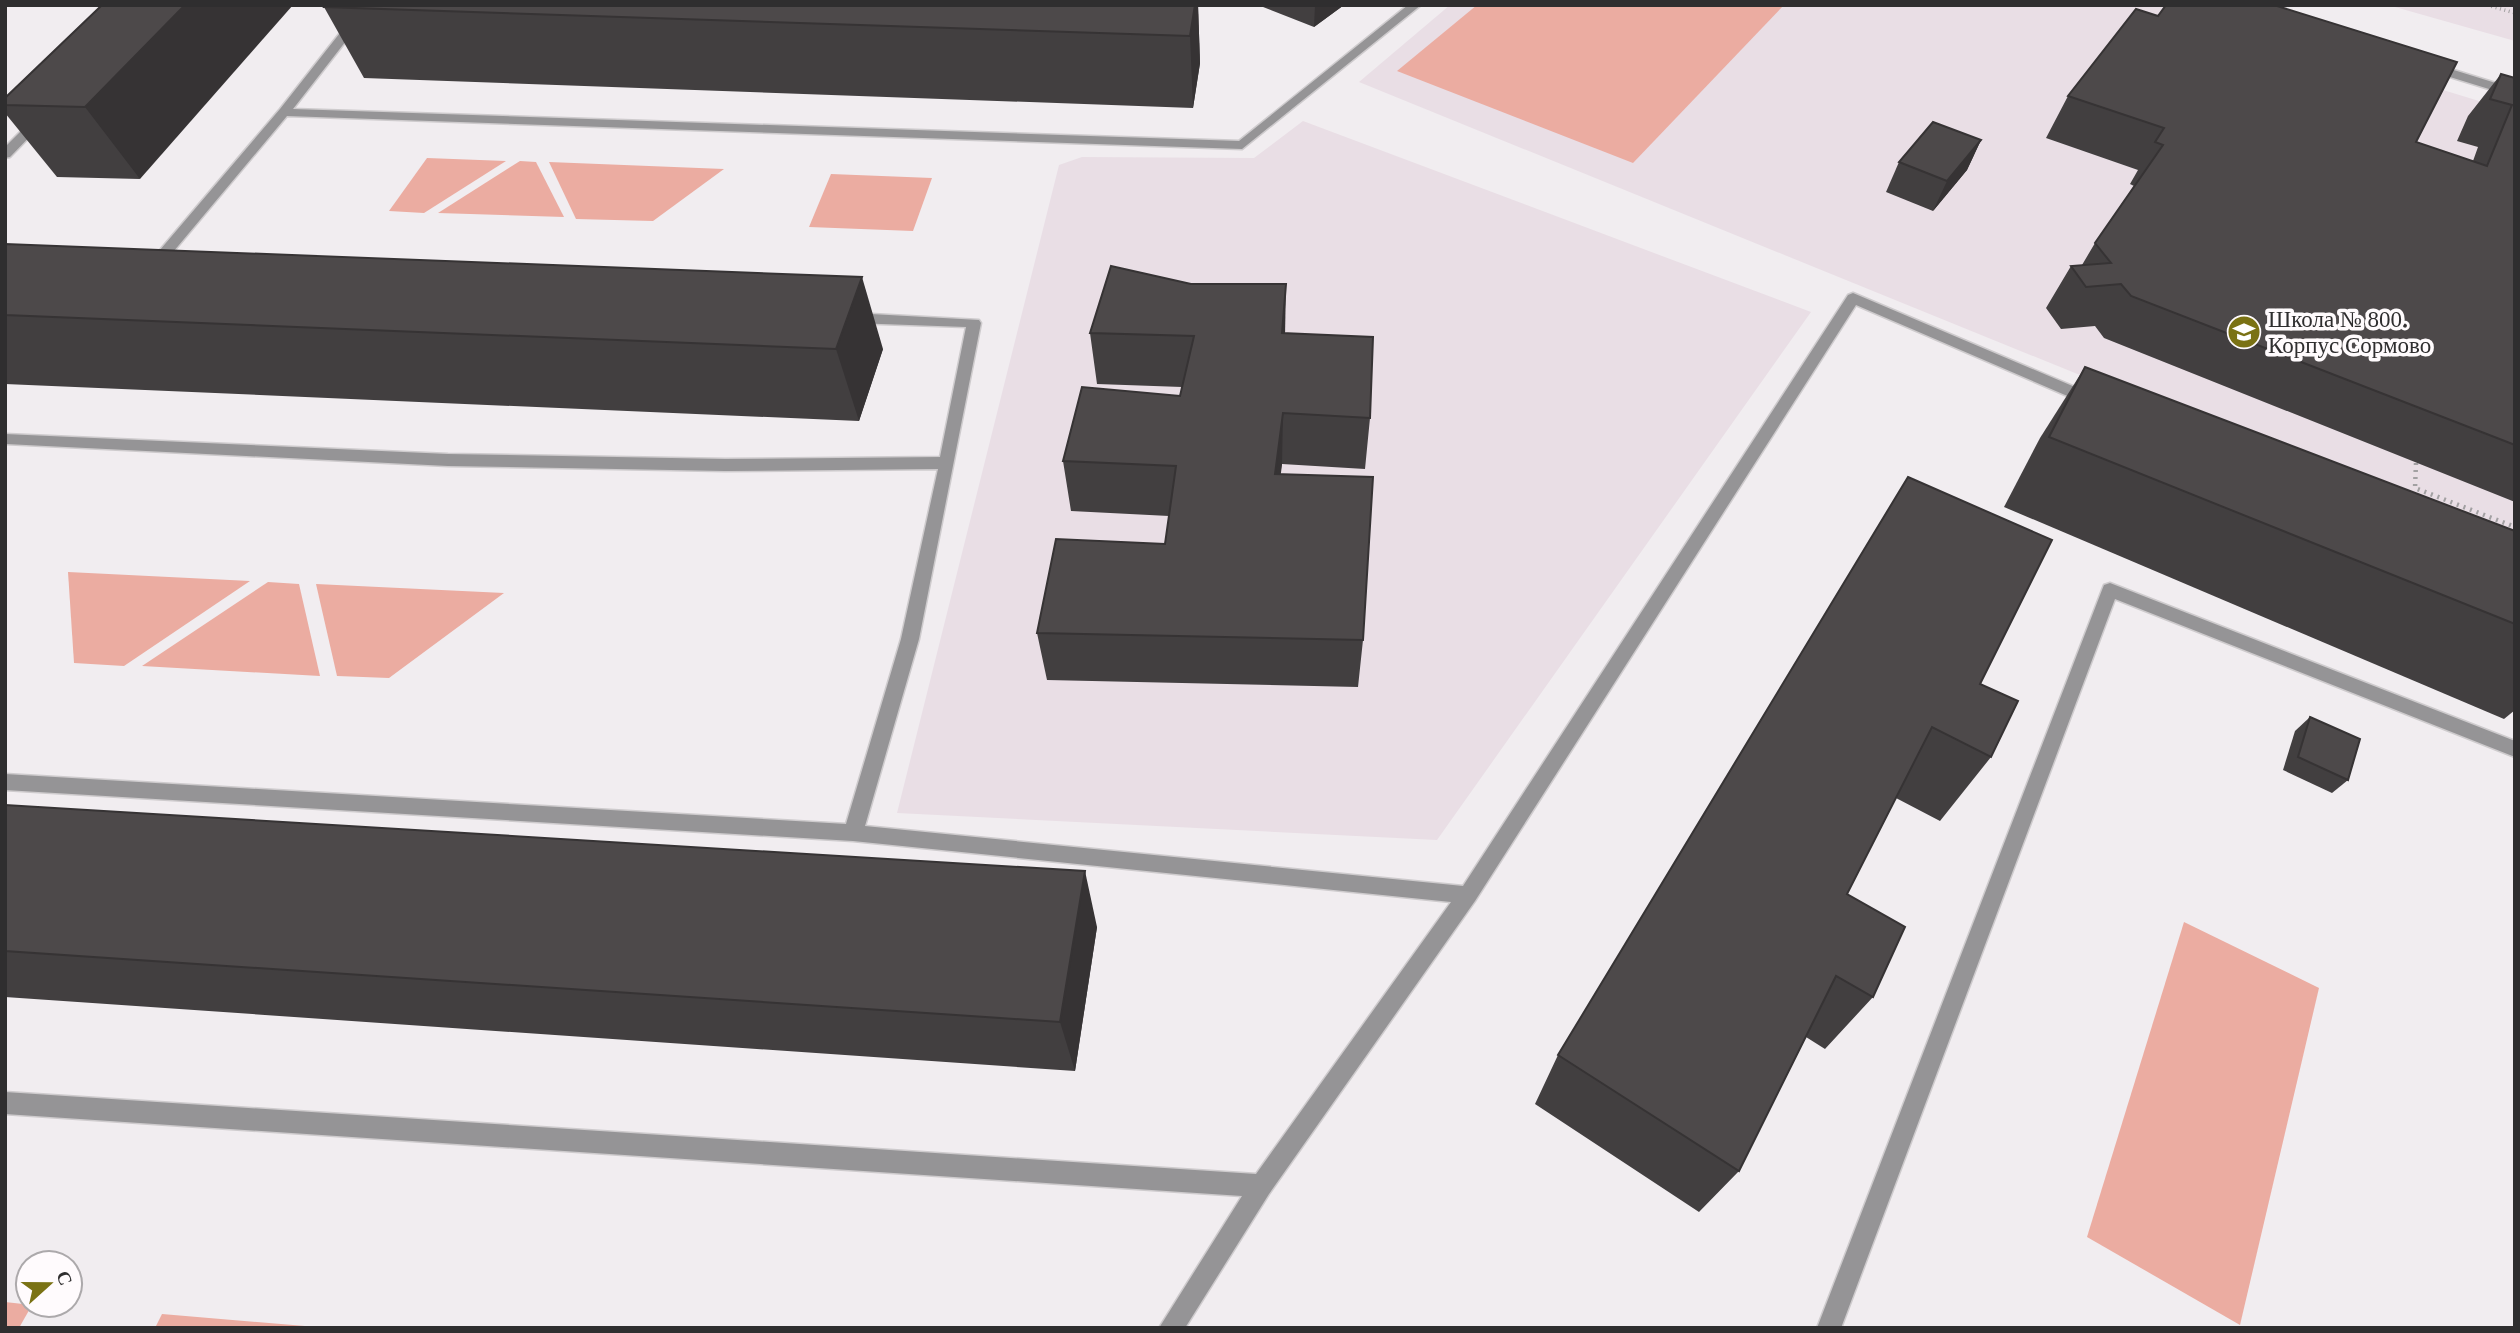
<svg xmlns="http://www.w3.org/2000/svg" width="2520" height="1333" viewBox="0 0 2520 1333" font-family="'Times New Roman',serif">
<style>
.built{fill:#e9dee5}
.green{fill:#ebaca1}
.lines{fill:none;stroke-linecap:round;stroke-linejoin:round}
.service-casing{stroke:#cecbcd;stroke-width:3}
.path-far1{stroke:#a2a0a2;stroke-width:3.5;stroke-dasharray:1 3.5;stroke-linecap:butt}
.path{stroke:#a2a0a2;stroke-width:4.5;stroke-dasharray:2 5;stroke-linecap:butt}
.service{fill:#959496;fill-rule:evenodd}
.wall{fill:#423f40}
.shaded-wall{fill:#363334}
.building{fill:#4d494a;stroke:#363334;stroke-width:2}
.labels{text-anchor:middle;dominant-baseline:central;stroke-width:7;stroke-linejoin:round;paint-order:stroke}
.poi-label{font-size:23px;fill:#2f2e2f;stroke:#fffbfd;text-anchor:start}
</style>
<rect width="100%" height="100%" fill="#f1edf0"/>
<g class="built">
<polygon points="1450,5 2165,5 2515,112 2515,552 1359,82"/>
<polygon points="2388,5 2515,5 2515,41"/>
<polygon points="1303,121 1811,312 1437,840 897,813 1059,165 1082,157 1254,158"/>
</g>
<g class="green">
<polygon points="1477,5 1784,5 1633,163 1397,71"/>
<polygon points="427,158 506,161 424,213 389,211"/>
<polygon points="520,161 536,162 564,217 438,213"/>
<polygon points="549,162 724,169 653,221 576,219"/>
<polygon points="831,174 932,178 913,231 809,227"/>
<polygon points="68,572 250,581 124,666 74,663"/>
<polygon points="268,582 299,584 320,676 142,666"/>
<polygon points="316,584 504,593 389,678 337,676"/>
<polygon points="2184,922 2319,988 2240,1325 2087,1237"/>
<polygon points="5,1302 32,1305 19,1328 5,1328"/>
<polygon points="162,1314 305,1326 155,1328"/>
</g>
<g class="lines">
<defs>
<g id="service">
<polygon points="362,5 374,5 293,109 1239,141 1408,5 1421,5 1242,149 287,116 158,270 148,270 148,264 280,109"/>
<polygon points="2428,62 2515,89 2515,97 2424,69 2422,66"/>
<polygon points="40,115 46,119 44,122 10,157 5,158 5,147 36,116"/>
<polygon points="1853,293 2096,396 2099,400 2096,404 2086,404 1856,305 1475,901 1269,1194 1185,1328 1159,1328 1242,1196 5,1114 5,1092 1256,1174 1451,902 853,841 5,790 5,774 846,824 901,639 938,469 725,471 448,466 6,444 5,434 448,454 725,459 940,457 966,327 853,323 846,318 853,313 979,320 981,323 919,639 865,826 1463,886 1848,295"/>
<polygon points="2110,583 2515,741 2515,757 2115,599 1841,1328 1817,1328 2102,590 2104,585"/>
</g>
</defs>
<use href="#service" class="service-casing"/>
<polyline class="path-far1" points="2487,5 2515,13"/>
<polyline class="path" points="2416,463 2415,488 2515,527"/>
<use href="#service" class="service"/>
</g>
<g class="wall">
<polygon points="102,5 140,179 57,177 5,113 5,98"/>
<polygon points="325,5 1198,5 1200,63 1193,108 364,78 324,7"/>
<polygon points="1258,5 1344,5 1314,27"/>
<polygon points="2501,74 2515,78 2515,502 2104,338 2095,326 2061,329 2046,308 2071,266 2082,265 2095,243 2134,186 2130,184 2138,170 2046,138 2068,96 2416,142 2473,161 2478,147 2457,141 2468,116"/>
<polygon points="1981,140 1967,170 1933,211 1886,192 1899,162"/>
<polygon points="5,244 883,349 859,421 5,384"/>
<polygon points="1090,333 1285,334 1370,418 1365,469 1282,464 1280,474 1363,640 1358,687 1047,680 1037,633 1165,544 1169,516 1071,511 1063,461 1180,396 1182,387 1097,384"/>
<polygon points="2085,367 2515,531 2515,710 2504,719 2004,507 2040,438"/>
<polygon points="1980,684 1991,757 1940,821 1896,798 1847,894 1873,997 1825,1049 1806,1037 1739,1171 1699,1212 1535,1104 1558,1055"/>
<polygon points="2310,717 2348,780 2332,793 2283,770 2295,731"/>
<polygon points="5,805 1097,927 1075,1071 5,997"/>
</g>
<g class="shaded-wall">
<polygon points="185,5 293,5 140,179 85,107"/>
<polygon points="1195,5 1198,5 1200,63 1193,108 1190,36"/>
<polygon points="1315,5 1344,5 1314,27"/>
<polygon points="1981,140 1967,170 1933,211 1947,181"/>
<polygon points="862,277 883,349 859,421 836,349"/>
<polygon points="1286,284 1285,336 1282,333"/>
<polygon points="1283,413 1282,464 1275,524 1275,474"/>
<polygon points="1085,871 1097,927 1075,1071 1060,1022"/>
</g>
<g class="building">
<polygon points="102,5 185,5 85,107 5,105 5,98"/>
<polygon points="325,5 1195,5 1190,36 324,7"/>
<polygon points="2166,5 2274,5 2457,62 2416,142 2487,166 2512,105 2490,99 2501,74 2515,78 2515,445 2131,296 2121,284 2086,287 2071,266 2111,263 2095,243 2163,145 2155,142 2164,128 2068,96 2136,9 2158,16"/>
<polygon points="1933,122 1981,140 1947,181 1899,162"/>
<polygon points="5,244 862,277 836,349 5,315"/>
<polygon points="1111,266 1191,284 1286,284 1282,333 1373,337 1370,418 1283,413 1275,474 1373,477 1363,640 1037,633 1056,539 1165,544 1176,466 1063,461 1082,387 1180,396 1194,336 1090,333"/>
<polygon points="2085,367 2515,531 2515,624 2049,437"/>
<polygon points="1908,477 2052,540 1980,684 2018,701 1991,757 1932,727 1847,894 1905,927 1873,997 1836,976 1739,1171 1558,1055"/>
<polygon points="2310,717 2360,739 2348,780 2298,757"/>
<polygon points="5,805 1085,871 1060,1022 5,951"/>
</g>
<defs>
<symbol id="school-disc" viewBox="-11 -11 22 22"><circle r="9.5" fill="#7a7214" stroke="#fffbfd"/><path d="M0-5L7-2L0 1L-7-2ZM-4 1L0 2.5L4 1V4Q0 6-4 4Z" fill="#fff"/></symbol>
</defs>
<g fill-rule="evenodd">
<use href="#school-disc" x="2225" y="313" width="38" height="38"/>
</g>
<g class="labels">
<g class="poi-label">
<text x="2268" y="319">Школа № 800.<tspan x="2268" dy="26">Корпус Сормово</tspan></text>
</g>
</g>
<rect width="2520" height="1333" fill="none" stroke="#2f2e2f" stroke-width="14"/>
<g transform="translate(49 1284) rotate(69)"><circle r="33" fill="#fffbfd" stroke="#aca9ab" stroke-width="2"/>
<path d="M0-5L12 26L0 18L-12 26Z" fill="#7a7214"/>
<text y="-10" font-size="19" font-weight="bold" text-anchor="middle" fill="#2f2e2f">С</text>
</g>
</svg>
